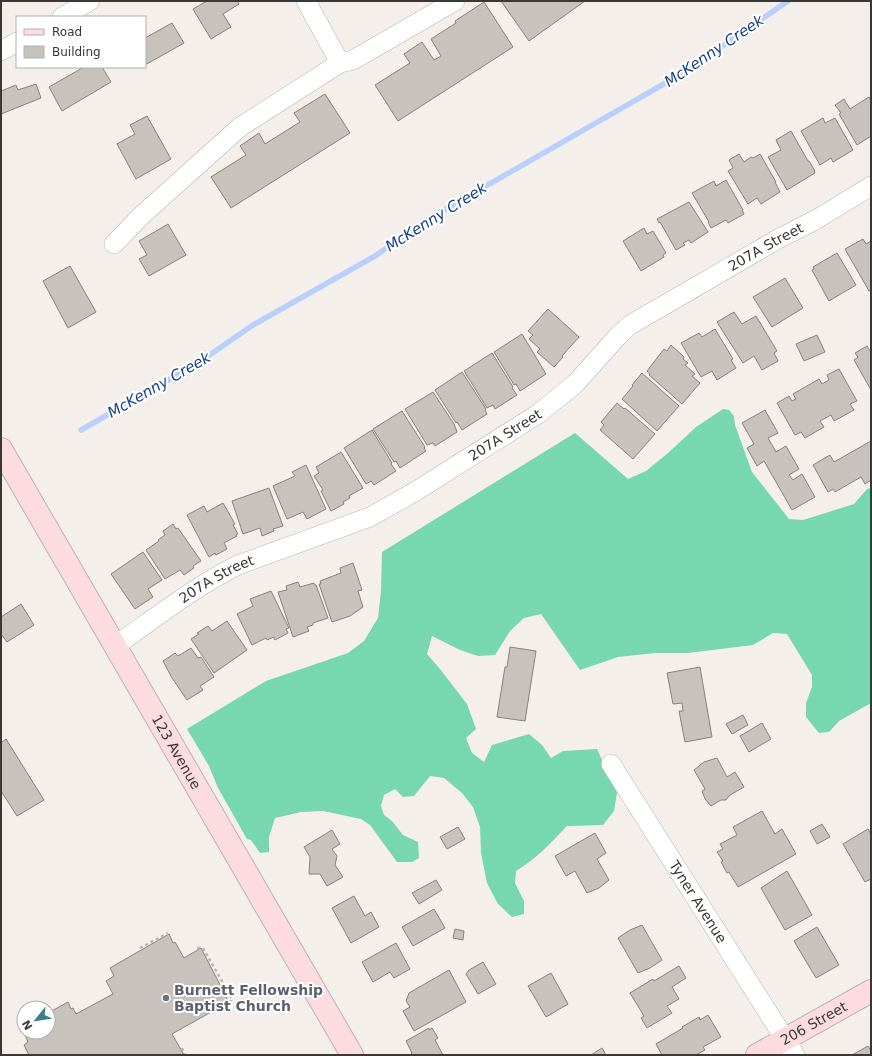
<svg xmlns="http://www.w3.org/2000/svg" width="872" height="1056" viewBox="0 0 872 1056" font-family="'DejaVu Sans',sans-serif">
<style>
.forest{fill:#77d7ae}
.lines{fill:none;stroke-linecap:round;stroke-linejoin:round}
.stream{stroke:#b8d0fb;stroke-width:5.5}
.building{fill:#c8c2bd;stroke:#87827e}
.street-casing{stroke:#bab4b0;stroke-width:20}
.secondary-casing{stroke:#bab4b0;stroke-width:24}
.path{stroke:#bbb6b3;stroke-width:2.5;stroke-dasharray:3 3;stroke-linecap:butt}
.street{stroke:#fff;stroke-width:19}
.secondary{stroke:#fddce0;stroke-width:22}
.worship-dot{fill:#6b7280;stroke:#fff;stroke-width:1.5}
.labels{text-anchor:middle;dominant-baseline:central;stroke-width:4;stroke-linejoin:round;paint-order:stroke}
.street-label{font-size:14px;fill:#3a3836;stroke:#fff}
.worship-label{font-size:14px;font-weight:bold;fill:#5b616d;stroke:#fff;text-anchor:start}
.water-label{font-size:15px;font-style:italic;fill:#153e8d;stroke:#fff}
</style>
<rect width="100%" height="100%" fill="#f5efeb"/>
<path class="forest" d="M723 409 729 410 734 416 735 425 752 472 789 519 803 520 854 504 867 489 871 488V703L839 721 829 732 819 733 806 717V703L812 687V675L787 634 773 633 753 645 688 653H655L618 657 580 670 541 614 524 618 510 631 495 655 478 656 460 650 432 636 427 654 440 669 467 704 476 729 466 738 472 753 484 762 492 745 529 734 542 745 551 758 563 751 597 749 617 793 614 811 603 825 567 826C551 843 536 859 516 871L515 883 524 901V914L512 917 498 904 487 883 481 853 480 827 473 807 462 793 444 778 430 776 414 796 403 797 395 789 384 795 381 806 384 815 392 821 403 835 418 842 419 858 412 862H397L370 825 361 819 323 811 301 812 275 818 269 837V852L260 853 251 840 247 839 218 788 209 766 187 729 266 681 348 653 364 641 378 618 381 591 382 552 575 433 628 479 646 471 668 453 696 427Z"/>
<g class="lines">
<polyline class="stream" points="81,430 198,363 253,325 375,256 430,218 683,73 788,1"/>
</g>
<g class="building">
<polygon points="207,1 237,1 239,4 223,14 231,27 211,39 193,9"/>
<polygon points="501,1 585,1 529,41"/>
<polygon points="484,2 513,47 398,121 375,85 410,63 404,54 422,42 434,60 441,56 431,39 456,23 455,21"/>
<polygon points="172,23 184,43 145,65 145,38"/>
<polygon points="84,67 102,67 111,82 62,111 49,87"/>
<polygon points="36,84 41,98 1,114 1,91 16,85 18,90"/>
<polygon points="325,94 350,133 231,208 211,177 246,155 240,146 259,133 265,144 300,122 294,113"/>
<polygon points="869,97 871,100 871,136 857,145 839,114 841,113 835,105 844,99 850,109"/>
<polygon points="147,116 171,159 136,179 117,144 135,134 130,125"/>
<polygon points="823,118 825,123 835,118 853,150 833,162 831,158 820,165 801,131"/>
<polygon points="791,131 808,161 809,161 815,171 814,171 815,173 787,190 768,157 781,150 776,140"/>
<polygon points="739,154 744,162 751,157 753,158 760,154 776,182 775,182 780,192 761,204 757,198 748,204 728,171 733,168 729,160"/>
<polygon points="726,180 743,210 742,210 744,214 728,223 726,220 711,228 708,222 709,222 692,193 714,181 716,186"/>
<polygon points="689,202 708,232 691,243 689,240 683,243 685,245 676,250 660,222 659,223 657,219"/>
<polygon points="168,224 186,255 149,276 139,259 147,255 139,241"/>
<polygon points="644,228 647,234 653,231 666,253 663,255 664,257 641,271 623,241"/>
<polygon points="863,239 866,244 871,241 871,290 869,291 845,249"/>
<polygon points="837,253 856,285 829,301 812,270 814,269 813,267"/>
<polygon points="70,266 96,312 68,328 43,281"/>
<polygon points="785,278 803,308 772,327 753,297"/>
<polygon points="548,309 579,337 562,356 563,357 554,367 537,352 540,349 529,339 533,335 528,331"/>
<polygon points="734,312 742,324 756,316 777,351 774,353 778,361 762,370 754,356 743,363 717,322"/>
<polygon points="715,329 733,359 731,360 736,368 717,380 712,371 701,377 681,343 699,333 702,337"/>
<polygon points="522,334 546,374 520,391 516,384 514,385 494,352"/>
<polygon points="817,335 825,352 804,361 796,344"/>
<polygon points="671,345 684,357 683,359 688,363 685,365 695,374 692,376 700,383 682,404 649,375 650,374 647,371 664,349 667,351"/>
<polygon points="867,346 871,352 871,390 854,360 858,357 855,353"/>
<polygon points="492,353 513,387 512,388 517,395 495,409 493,405 487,408 464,371"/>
<polygon points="839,369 857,401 850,404 854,410 834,421 831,415 820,421 824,427 805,438 801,432 795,435 777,403 789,396 792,401 796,399 793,394 819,379 822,384 829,380 827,375"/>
<polygon points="462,372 486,409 485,410 487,414 462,430 457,422 456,423 435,390"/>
<polygon points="642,373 679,406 657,431 622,399 633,386 632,385"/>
<polygon points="433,392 454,424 457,432 435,446 433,443 427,445 405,409"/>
<polygon points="617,403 624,409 625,408 655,434 633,459 600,430 604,425 601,422"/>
<polygon points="765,410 778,433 768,438 776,452 786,446 799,469 789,475 793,480 802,474 815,497 792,510 764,461 757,466 747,448 754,444 742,423"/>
<polygon points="402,411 425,447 424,448 426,451 400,468 396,461 394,462 373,429"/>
<polygon points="372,430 392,463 391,464 396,471 374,485 371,481 366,484 344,448"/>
<polygon points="871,441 871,480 865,484 861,477 835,492 833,489 828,492 813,465 830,455 834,462"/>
<polygon points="341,452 363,488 349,496 350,498 343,502 344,504 331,511 321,491 323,490 314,476 319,473 316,467"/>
<polygon points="306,465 326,509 307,519 303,512 287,519 273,486 295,476 292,472"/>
<polygon points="269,488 283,526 273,529 274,531 262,536 260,528 243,534 232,501"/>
<polygon points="223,503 235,524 233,525 238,534 236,535 237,536 224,543 227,549 216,555 215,553 209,557 187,515 204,506 207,512"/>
<polygon points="173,524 176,529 178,528 201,561 193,566 194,568 184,575 180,570 165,579 146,550 159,541 158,540 165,535 163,531"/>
<polygon points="143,552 162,580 148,589 153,597 135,609 111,574"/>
<polygon points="353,563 362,590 358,591 363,607 350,616 332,622 319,584 321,584 320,581 341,573 340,568"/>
<polygon points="298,582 300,587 314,583 315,585 316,585 328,618 313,623 313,625 307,627 309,631 293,637 278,592 287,590 286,586"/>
<polygon points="271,591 289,628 286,629 288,633 275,640 274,637 267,640 266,638 252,645 237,614 253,606 250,599"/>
<polygon points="21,604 34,625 7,642 1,634 1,617"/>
<polygon points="227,621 247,650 214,673 191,639 199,634 197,633 208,626 212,631"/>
<polygon points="510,647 536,651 525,721 497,717 505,667 507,667"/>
<polygon points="191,648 198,658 201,657 214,677 200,686 203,690 187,700 172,678 163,661 175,653 178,656"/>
<polygon points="700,667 712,737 685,742 679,711 683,711 682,703 673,704 667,673"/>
<polygon points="743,715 748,725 732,734 726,724"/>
<polygon points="762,723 771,739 749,752 740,736"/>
<polygon points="6,739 44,800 17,816 1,791 1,743"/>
<polygon points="717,758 727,777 735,772 744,787 730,795 726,800 721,800 711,806 705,799 702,791 705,789 694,770 704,762"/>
<polygon points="762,811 775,834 782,829 796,854 738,887 729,872 727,873 721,862 723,861 717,852 723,849 720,844 737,835 733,827"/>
<polygon points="822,824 830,837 817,844 810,831"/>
<polygon points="458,827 465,839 447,849 440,837"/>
<polygon points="868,829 871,834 871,879 865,882 843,844"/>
<polygon points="332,830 340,844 332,849 337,856 335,865 343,877 327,886 320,874 309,874 310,857 304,847"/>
<polygon points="595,833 606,853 597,859 609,880 599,888 587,893 575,871 566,876 555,856"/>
<polygon points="787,871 812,915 785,930 761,888"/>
<polygon points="436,880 442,890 419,904 412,893"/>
<polygon points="354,896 365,916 371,912 379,927 351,943 332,908"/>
<polygon points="434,909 445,928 413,946 402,927"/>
<polygon points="642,925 662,960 650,968 638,973 618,938 630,930"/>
<polygon points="817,927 839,965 816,978 794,941"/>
<polygon points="455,929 464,931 463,940 453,938"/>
<polygon points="169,934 173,943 175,942 184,958 201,948 229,1002 172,1034 184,1055 29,1055 24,1045 28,1042 24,1032 48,1032 48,1013 68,1002 71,1009 73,1008 76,1014 113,994 106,981 114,976 110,968"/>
<polygon points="396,943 410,969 394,978 390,972 373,982 362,962"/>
<polygon points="483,962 496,984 478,994 466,974 469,970"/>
<polygon points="679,966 686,978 672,987 679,999 667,1006 672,1013 647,1028 641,1018 644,1016 630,993 653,979 654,981"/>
<polygon points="449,970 466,1002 414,1031 403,1011 410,1007 406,1001 409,993"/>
<polygon points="551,973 568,1004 546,1017 528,986"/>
<polygon points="708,1015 721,1037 703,1047 705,1050 696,1055 662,1055 656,1044 683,1028 682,1027 699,1017 700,1020"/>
<polygon points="429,1028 429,1030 432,1028 438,1038 435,1040 443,1055 410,1055 412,1053 406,1041"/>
<polygon points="868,1046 871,1051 871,1055 852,1055"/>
<polygon points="602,1048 606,1055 591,1055"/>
</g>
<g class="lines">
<defs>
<g id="street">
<polyline points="306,1 340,63"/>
<polyline points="62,17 90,1"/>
<polyline points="1,51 17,42"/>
<polyline points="114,244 141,216 240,127 340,63 353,60 455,1"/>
<path id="s1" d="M115 646C155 618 194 587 238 565L370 517 416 491 538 414 575 384 618 336 630 325 778 239 817 219 871 186"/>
<path id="s2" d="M611 764 795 1055"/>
</g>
<g id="secondary">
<path id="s3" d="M1 449 352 1055"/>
<path id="s4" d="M757 1055 871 991"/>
</g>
</defs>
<use href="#street" class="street-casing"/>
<use href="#secondary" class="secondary-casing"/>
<g class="path">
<polyline points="140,948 168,933"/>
<polyline points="197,948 203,948 232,999 230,1003"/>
<polyline points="182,1048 185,1055"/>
</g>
<use href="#street" class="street"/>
<use href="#secondary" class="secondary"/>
</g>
<circle class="worship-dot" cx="166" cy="998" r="4"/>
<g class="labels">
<g class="street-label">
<text stroke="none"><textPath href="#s1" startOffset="770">207A Street</textPath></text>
<text stroke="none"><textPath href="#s1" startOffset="446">207A Street</textPath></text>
<text stroke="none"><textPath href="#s1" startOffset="122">207A Street</textPath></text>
<text stroke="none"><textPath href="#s3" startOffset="350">123 Avenue</textPath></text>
<text stroke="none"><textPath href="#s2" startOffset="163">Tyner Avenue</textPath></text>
<text stroke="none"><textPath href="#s4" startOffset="65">206 Street</textPath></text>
</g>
<g class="worship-label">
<text x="174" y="990">Burnett Fellowship<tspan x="174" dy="16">Baptist Church</tspan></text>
</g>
<g class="water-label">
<text transform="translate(714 51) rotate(-34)">McKenny Creek</text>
<text transform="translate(436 217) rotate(-32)">McKenny Creek</text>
<text transform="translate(159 385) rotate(-30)">McKenny Creek</text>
</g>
</g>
<rect width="872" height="1056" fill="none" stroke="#3a3836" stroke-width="4"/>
<rect x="16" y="16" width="130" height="52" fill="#ffffff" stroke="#b0afaf"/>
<rect x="24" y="29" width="20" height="6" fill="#fddce0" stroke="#b0afaf"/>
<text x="52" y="36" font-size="12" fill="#3a3836">Road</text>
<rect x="24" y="46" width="20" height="12" fill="#c8c2bd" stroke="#b0afaf"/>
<text x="52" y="56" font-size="12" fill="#3a3836">Building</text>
<g transform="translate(36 1020) rotate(240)"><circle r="19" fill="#ffffff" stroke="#b0afaf"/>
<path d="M0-3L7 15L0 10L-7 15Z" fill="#397f8a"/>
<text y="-6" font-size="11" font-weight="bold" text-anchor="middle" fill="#3a3836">N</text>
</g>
</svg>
